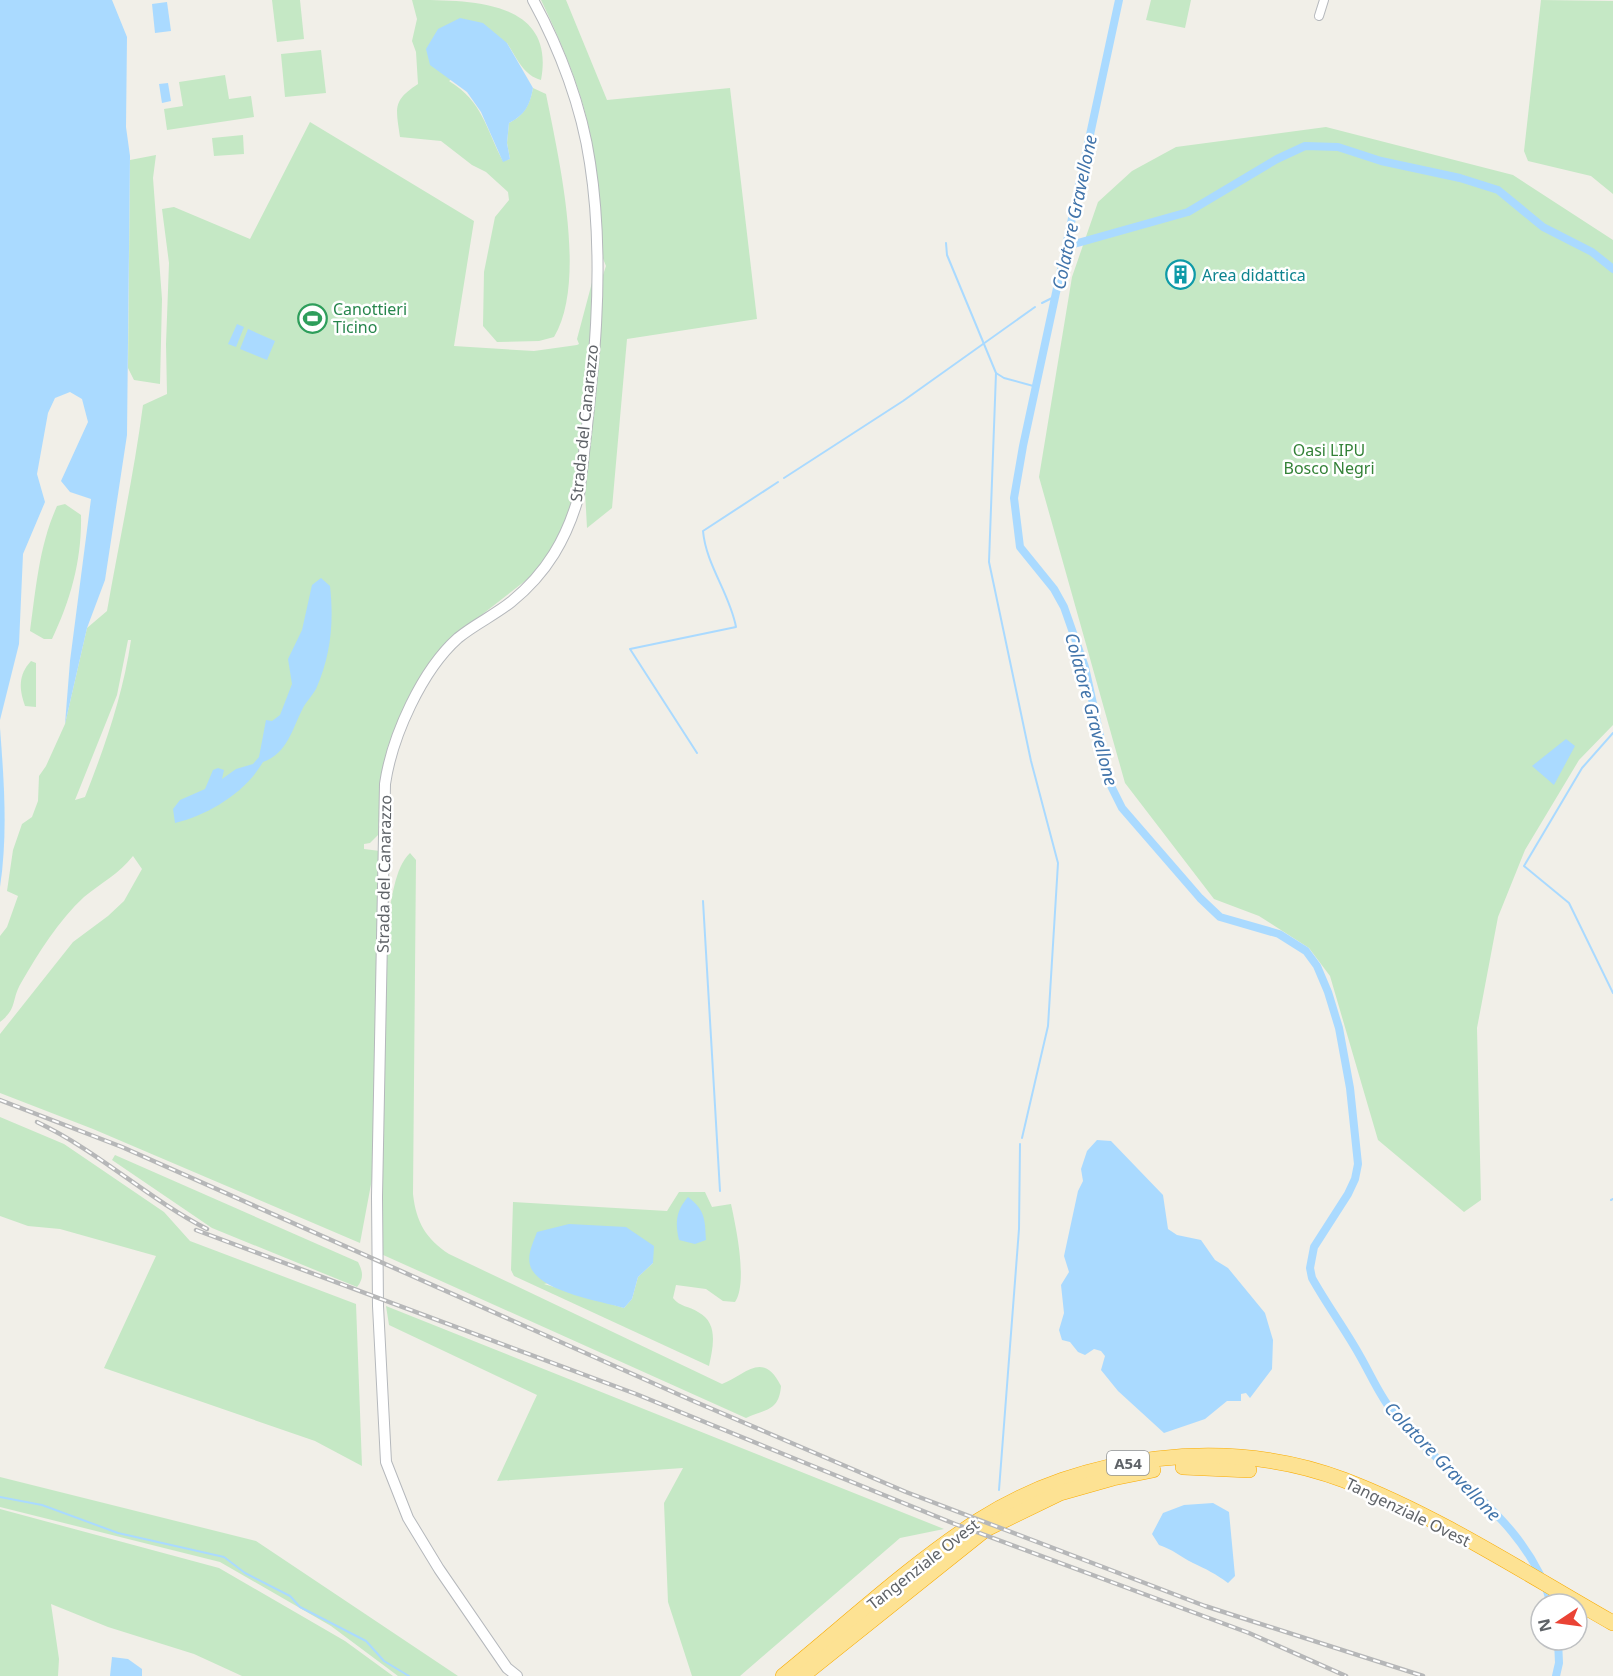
<svg xmlns="http://www.w3.org/2000/svg" width="1613" height="1676" viewBox="0 0 1613 1676" font-family="'Noto Sans',sans-serif">
<style>
.green{fill:#c5e8c5;fill-rule:evenodd}
.water{fill:#aadaff}
.lines{fill:none;stroke-linecap:round;stroke-linejoin:round}
.stream{stroke:#aadaff;stroke-width:2}
.canal{stroke:#aadaff;stroke-width:8}
.minor-casing{stroke:#b5b8bc;stroke-width:10}
.tertiary-casing{stroke:#b5b8bc;stroke-width:12}
.motorway-casing{stroke:#f9ab00;stroke-width:16}
.minor{stroke:#fff;stroke-width:8}
.tertiary{stroke:#fff;stroke-width:10}
.motorway{stroke:#fde293;stroke-width:15}
.rail-casing{stroke:#b6b7b8;stroke-width:4.5}
.rail{stroke:#fff;stroke-width:2;stroke-dasharray:7;stroke-linecap:butt}
.labels{text-anchor:middle;dominant-baseline:central;stroke-width:5;stroke-linejoin:round;paint-order:stroke}
.shield{fill:#fff;stroke:#8f9295;stroke-width:1.5}
.shield-label{font-size:15px;font-weight:bold;fill:#5f6368}
.culture-label{font-size:16px;fill:#0d838f;stroke:#fff;text-anchor:start}
.leisure-label{font-size:16px;fill:#27864d;stroke:#fff;text-anchor:start}
.street-label{font-size:16px;fill:#5f6368;stroke:#fff}
.park-label{font-size:16px;fill:#348238;stroke:#fff}
.water-label{font-size:18px;font-style:italic;fill:#4174aa;stroke:#fff}
</style>
<rect width="100%" height="100%" fill="#f1efe8"/>
<g class="green">
<polygon points="272,0 300,0 304,39 277,42"/>
<path d="M412 0C471 0 556 0 541 80 524 76 516 57 507 43L449 81C483 102 485 127 503 161L510 159 507 143 509 123C525 115 530 104 533 88L546 94C558 155 588 281 554 337L539 341 497 342 483 326 484 272 495 217 509 200 508 192 486 172 472 165 441 141 400 137C396 108 392 101 418 84L416 52 412 41 417 19Z"/>
<path d="M541 0H566L607 100 730 88 757 319 627 339 612 508 587 528 585 491 601 281 606 266 602 256C598 223 599 189 594 156 587 102 564 48 541 0Z"/>
<polygon points="1151,0 1191,0 1185,28 1146,20"/>
<polygon points="1541,0 1613,1 1613,194 1591,176 1528,161 1524,151"/>
<polygon points="321,50 326,93 285,97 281,54"/>
<polygon points="225,75 229,99 251,96 254,117 167,130 164,109 183,106 179,82"/>
<path d="M310 122 474 221 454 346 534 351 577 345 579 344 577 339 594 275 587 383 577 464 572 504 562 531 550 555 534 574 461 631 399 722 388 746 382 772 378 835 370 843 364 844V849L380 851 375 1163 360 1243 93 1129 0 1093V1034L73 942 108 916 124 901 142 869 133 856C119 874 101 883 84 897 59 920 38 953 21 983 11 1000 18 1008 0 1022V936L7 927 18 896 7 891 13 850 22 824 32 817 38 801 39 776 46 766 65 724 87 628 107 611C119 542 134 474 143 405L167 394 166 344 169 263 162 209 174 207 250 239ZM128 640H131C123 695 105 746 85 797L75 800 117 695Z"/>
<polygon points="1326,127 1513,175 1613,240 1613,725 1579,760 1525,850 1498,917 1477,1028 1481,1200 1464,1212 1378,1140 1330,976 1309,948 1259,916 1214,899 1125,783 1039,477 1072,277 1098,202 1132,171 1176,147"/>
<polygon points="243,135 244,154 214,156 212,138"/>
<polygon points="156,155 153,178 162,299 160,384 134,380 128,368 130,160"/>
<path d="M65 504 81 515C82 559 71 599 52 639H44L30 631C36 588 39 546 57 506Z"/>
<path d="M31 661 36 663V707L25 706C19 689 18 675 31 661Z"/>
<path d="M410 853 416 860 413 1194C416 1222 426 1239 449 1254L722 1384C744 1376 763 1349 781 1386 779 1411 766 1409 746 1418L381 1254 387 922C392 902 394 868 410 853Z"/>
<polygon points="0,1117 64,1144 164,1212 190,1241 356,1304 362,1466 315,1441 104,1368 156,1256 60,1229 28,1226 0,1216"/>
<path d="M115 1155 358 1262C363 1272 364 1278 357 1287L212 1228 112 1160Z"/>
<path d="M679 1192H705L712 1207 731 1204C736 1227 748 1283 735 1302L723 1301 706 1289 676 1285 673 1298C680 1307 689 1306 698 1312 719 1323 713 1347 709 1366L514 1276 511 1270 513 1202 667 1211ZM653 1263 638 1277 632 1299 624 1308 544 1284Z"/>
<polygon points="386,1306 944,1529 900,1538 740,1676 692,1676 668,1602 664,1503 683,1468 497,1481 537,1395 389,1325"/>
<polygon points="0,1477 256,1541 458,1676 398,1676 331,1626 220,1562 0,1507"/>
<polygon points="0,1509 219,1568 345,1641 393,1676 242,1676 194,1654 108,1627 51,1604 59,1659 58,1676 0,1676"/>
</g>
<g class="water">
<polygon points="0,0 112,0 127,37 126,127 130,156 127,435 105,580 87,628 65,724 70,661 91,499 70,492 61,481 88,422 82,399 70,392 55,398 48,413 37,474 45,502 23,554 19,644 0,720"/>
<polygon points="167,2 171,31 155,33 152,4"/>
<path d="M460 18 483 23 507 43 533 88C530 105 525 115 509 123L507 143 510 159 503 162 481 112 467 92 430 65 426 49 438 29Z"/>
<polygon points="168,83 171,101 162,103 159,84"/>
<polygon points="237,324 244,327 236,347 228,344"/>
<polygon points="248,329 275,341 267,360 240,349"/>
<path d="M321 578 330 586C334 622 331 655 316 689 312 696 306 702 303 708 292 729 288 753 263 762 245 793 208 815 175 823L173 809 180 800 205 789 213 770 218 768 224 770 222 779 236 769 253 764 259 757 266 720 272 721 280 715 292 684 288 659 302 630 312 585Z"/>
<path d="M0 728C4 781 8 834 0 887Z"/>
<polygon points="1566,739 1575,746 1554,785 1532,766"/>
<polygon points="1097,1140 1111,1141 1163,1195 1168,1229 1177,1235 1201,1240 1215,1260 1228,1268 1265,1313 1273,1340 1272,1369 1250,1398 1246,1393 1241,1394 1241,1401 1227,1401 1205,1419 1164,1433 1118,1391 1101,1370 1105,1356 1101,1351 1094,1349 1085,1355 1078,1352 1070,1342 1062,1340 1059,1330 1064,1313 1061,1285 1069,1272 1064,1256 1078,1191 1083,1181 1081,1169 1087,1151"/>
<path d="M688 1197C705 1210 705 1219 706 1240L695 1244 679 1240C675 1222 676 1211 688 1197Z"/>
<path d="M569 1224 626 1227 654 1246 653 1263 638 1277 632 1299 624 1308C600 1301 542 1292 531 1268 526 1256 533 1243 537 1232Z"/>
<path d="M1213 1503 1229 1512 1235 1576 1228 1583C1216 1574 1206 1569 1193 1563 1181 1557 1172 1549 1159 1545L1152 1534 1163 1513 1184 1505Z"/>
<polygon points="112,1657 128,1659 142,1669 142,1676 110,1676"/>
</g>
<g class="lines">
<g class="stream">
<polyline points="946,243 947,255 996,373 1004,378 1037,387"/>
<polyline points="1042,303 1056,296"/>
<polyline points="996,373 989,562 1031,761 1058,863 1048,1026 1022,1138"/>
<polyline points="784,478 903,401 1035,307"/>
<polyline points="1613,733 1582,768 1524,866 1569,903 1613,993"/>
<path d="M697 753 630 649 736 627C730 594 706 565 703 531L778 482"/>
<polyline points="703,901 720,1191"/>
<polyline points="1611,1200 1613,1199"/>
<polyline points="999,1490 1019,1229 1020,1144"/>
<polyline points="0,1497 42,1505 118,1533 224,1557 245,1573 290,1596 300,1607 366,1641 384,1661 409,1676"/>
</g>
<g class="canal">
<path d="M1119 0 1023 446 1014 498 1020 547 1054 589 1064 607 1085 667 1111 786 1122 808 1200 898 1220 917 1279 934 1306 951 1317 966 1328 992 1339 1028 1350 1088 1358 1164 1355 1179 1348 1194 1314 1247 1310 1268 1312 1278C1327 1305 1345 1329 1360 1356 1372 1377 1380 1397 1395 1415 1446 1477 1529 1521 1551 1604"/>
<polyline points="1067,246 1188,212 1277,159 1305,146 1338,147 1381,161 1460,178 1498,190 1543,227 1592,252 1613,269"/>
<polyline points="1556,1676 1559,1663 1558,1640"/>
</g>
<defs>
<polyline id="minor" points="1319,16 1324,0"/>
<path id="tertiary" d="M517 1676 507 1668 439 1569 408 1518 386 1462 378 1306 377 1197 385 784C392 736 422 670 458 638 475 624 495 615 511 602 547 573 567 538 579 495 592 387 607 272 590 163 582 108 560 49 533 0"/>
<g id="motorway">
<polyline points="1183,1467 1249,1470"/>
<path d="M783 1676C847 1624 909 1566 978 1521 1082 1454 1227 1436 1344 1480 1438 1516 1525 1573 1613 1623"/>
<polyline points="802,1676 986,1529 1060,1493 1113,1478 1153,1470"/>
</g>
</defs>
<use href="#minor" class="minor-casing"/>
<use href="#tertiary" class="tertiary-casing"/>
<use href="#motorway" class="motorway-casing"/>
<use href="#minor" class="minor"/>
<use href="#tertiary" class="tertiary"/>
<use href="#motorway" class="motorway"/>
<defs>
<g id="rail">
<polyline points="0,1100 122,1147 691,1400 906,1492 1205,1606 1423,1676"/>
<path d="M37 1122C98 1151 147 1198 207 1229"/>
<polyline points="196,1230 636,1394 955,1524 1249,1633 1346,1676"/>
</g>
</defs>
<use href="#rail" class="rail-casing"/>
<use href="#rail" class="rail"/>
</g>
<defs>
<symbol id="building-ring" viewBox="-11 -11 22 22"><circle r="9.5" fill="#fff" stroke="#0f9aa8" stroke-width="1.5"/><path d="M-4-6H4V6H1V3H-1V6H-4ZM-2.5-4.3h1.7v1.8h-1.7ZM.8-4.3h1.7v1.8H.8ZM-2.5-1h1.7V.8h-1.7ZM.8-1h1.7V.8H.8Z" fill="#0f9aa8"/></symbol>
<symbol id="stadium-ring" viewBox="-11 -11 22 22"><circle r="9.5" fill="#fff" stroke="#2e9e5b" stroke-width="1.5"/><path d="M0-5a6.5 5 0 1 0 0 10a6.5 5 0 1 0 0-10ZM-3.5-1.8h7v3.6h-7Z" fill="#2e9e5b"/></symbol>
</defs>
<g fill-rule="evenodd">
<use href="#building-ring" x="1164" y="258" width="33" height="33"/>
<use href="#stadium-ring" x="296" y="302" width="33" height="33"/>
</g>
<g class="labels">
<rect class="shield" x="1107" y="1451" width="42" height="24" rx="4.5"/>
<g class="shield-label">
<text x="1128" y="1463">A54</text>
</g>
<g class="culture-label">
<text x="1202" y="275">Area didattica</text>
</g>
<g class="leisure-label">
<text x="333" y="309">Canottieri<tspan x="333" dy="18">Ticino</tspan></text>
</g>
<g class="street-label">
<text transform="translate(584 423) rotate(-84)">Strada del Canarazzo</text>
<text transform="translate(384 874) rotate(-89)">Strada del Canarazzo</text>
<text transform="translate(1408 1512) rotate(26)">Tangenziale Ovest</text>
<text transform="translate(923 1564) rotate(-38)">Tangenziale Ovest</text>
</g>
<g class="park-label">
<text x="1329" y="450">Oasi LIPU<tspan x="1329" dy="18">Bosco Negri</tspan></text>
</g>
<g class="water-label">
<text transform="translate(1074 212) rotate(-78)">Colatore Gravellone</text>
<text transform="translate(1092 709) rotate(75)">Colatore Gravellone</text>
<text transform="translate(1443 1461) rotate(46)">Colatore Gravellone</text>
</g>
</g>
<g transform="translate(1559 1622) rotate(257)"><circle r="28" fill="#ffffff" stroke="#bfc1c3" stroke-width="1.5"/>
<path d="M0-4.5L10 22L0 15L-10 22Z" fill="#ea4335"/>
<text y="-9" font-size="16" font-weight="bold" text-anchor="middle" fill="#5f6368">N</text>
</g>
</svg>
